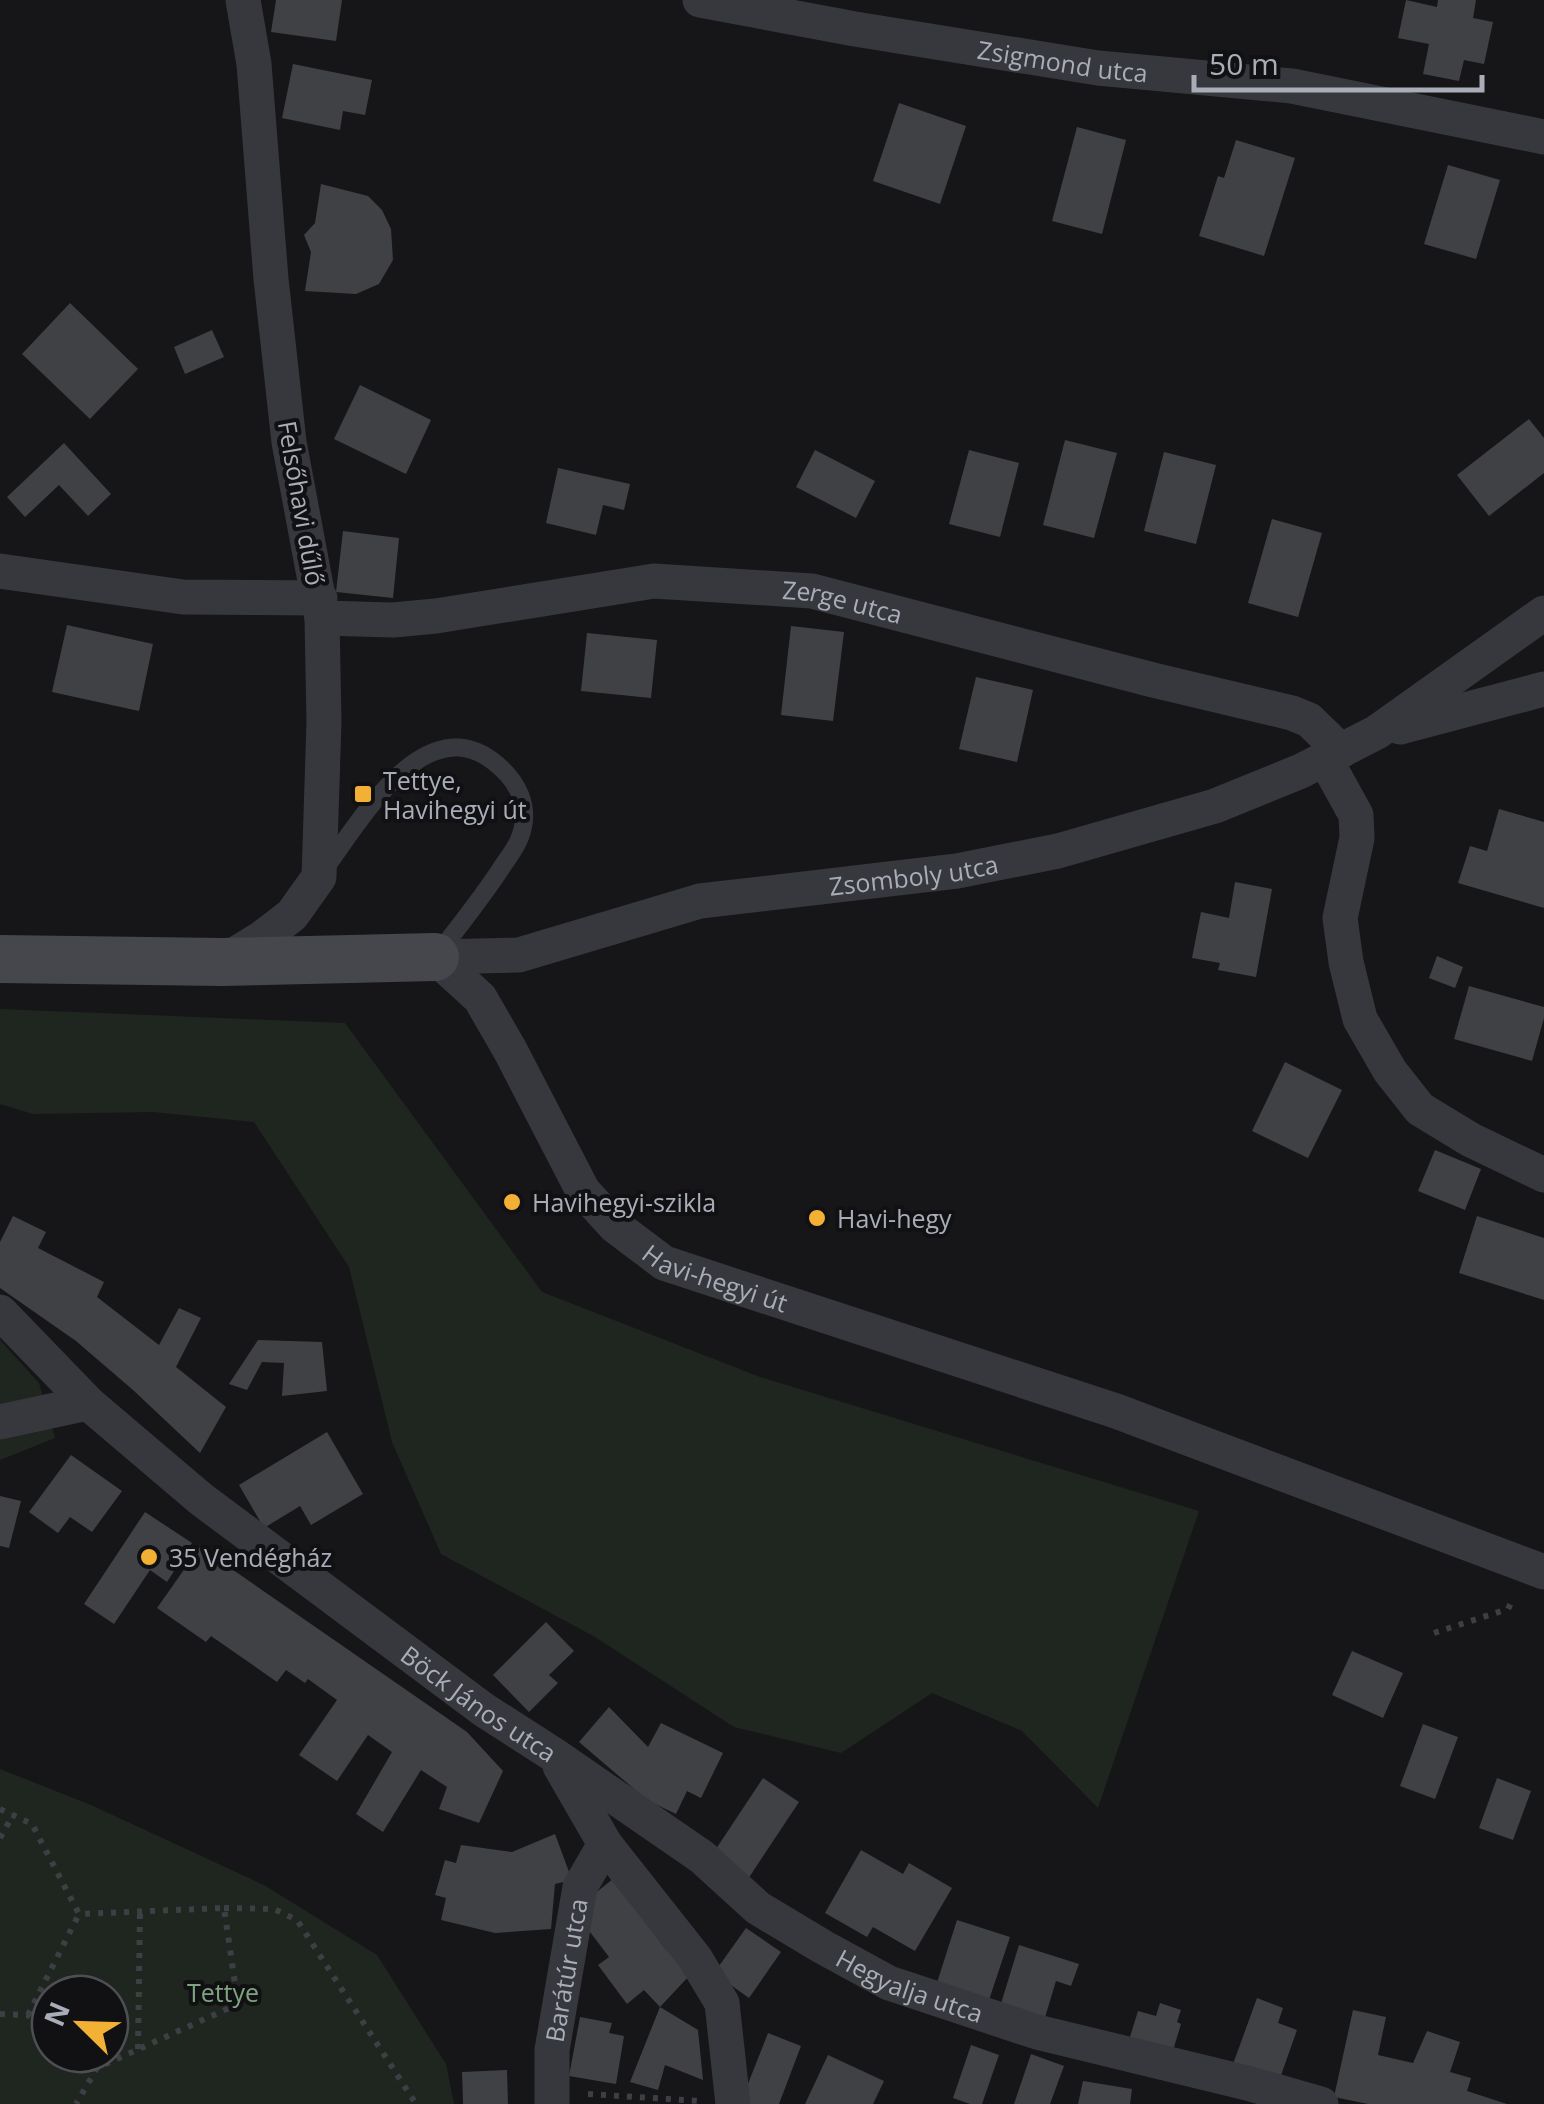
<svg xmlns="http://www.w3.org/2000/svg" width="1544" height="2104" viewBox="0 0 1544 2104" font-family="'Open Sans',sans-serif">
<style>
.green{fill:#1e261f;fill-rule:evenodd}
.building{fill:#404145}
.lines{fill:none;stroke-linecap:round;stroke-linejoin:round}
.path{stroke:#3d3f44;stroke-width:6;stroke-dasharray:5 8;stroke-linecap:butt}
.lane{stroke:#37383d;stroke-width:18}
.street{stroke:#37383d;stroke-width:35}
.secondary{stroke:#45474d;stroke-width:48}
.poi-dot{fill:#f2b134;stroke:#111113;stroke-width:4}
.labels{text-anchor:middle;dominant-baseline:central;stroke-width:8;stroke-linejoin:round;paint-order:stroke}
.street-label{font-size:25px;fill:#a8adb8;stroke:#111113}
.poi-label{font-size:25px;fill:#a8adb8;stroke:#111113;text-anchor:start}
.park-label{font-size:25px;fill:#7fa381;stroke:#111113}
</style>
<rect width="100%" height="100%" fill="#161618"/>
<g class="green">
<polygon points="0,1009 345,1023 542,1292 760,1377 1199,1511 1098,1808 1022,1731 932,1693 841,1753 734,1727 595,1637 441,1554 392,1442 349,1267 254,1122 153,1112 33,1114 0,1104"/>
<polygon points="0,1340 39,1383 55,1438 0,1460"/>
<path d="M0 1769 91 1805 264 1885 377 1955 446 2064 454 2104H0ZM50 1994H110V2054H50Z"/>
</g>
<g class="building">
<polygon points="276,0 342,0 336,41 271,32"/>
<polygon points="1406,0 1437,7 1438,0 1476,0 1473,18 1493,22 1484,64 1464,60 1459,81 1423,74 1429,44 1398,38"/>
<polygon points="293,64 372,80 365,115 343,111 340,130 282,118"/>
<polygon points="899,103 966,126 940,204 873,181"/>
<polygon points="1077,127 1126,140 1102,234 1052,221"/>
<polygon points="1236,140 1295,158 1264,256 1199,236 1218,176 1224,178"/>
<polygon points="1448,165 1500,180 1476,259 1424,244"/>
<polygon points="321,184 368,196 382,210 391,229 393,260 379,284 356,294 305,291 311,252 304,235 315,223"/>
<polygon points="70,303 138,369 90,419 22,354"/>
<polygon points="212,330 224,357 185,374 174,347"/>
<polygon points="360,385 431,420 406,474 334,439"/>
<polygon points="1529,419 1544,438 1544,473 1489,516 1457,475"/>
<polygon points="1065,440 1117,453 1094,538 1043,525"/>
<polygon points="64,443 111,494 88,516 59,485 25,517 7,497"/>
<polygon points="815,450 875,481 856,518 796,487"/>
<polygon points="969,450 1019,463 1000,537 949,524"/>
<polygon points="1164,452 1216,465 1196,544 1144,531"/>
<polygon points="558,468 630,484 624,510 603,505 596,535 546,523"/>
<polygon points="1272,519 1322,533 1298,617 1248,603"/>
<polygon points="343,531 399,538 393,598 336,592"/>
<polygon points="67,625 153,644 139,711 52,692"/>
<polygon points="791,626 844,632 833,721 781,715"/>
<polygon points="587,633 657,640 651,698 581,691"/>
<polygon points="976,677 1033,690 1017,762 959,749"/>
<polygon points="1499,809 1544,822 1544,908 1458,883 1470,846 1487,851"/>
<polygon points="1235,882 1272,889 1256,977 1218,970 1220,963 1192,958 1201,912 1229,918"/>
<polygon points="1437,956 1463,967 1455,988 1429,978"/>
<polygon points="1469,986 1544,1007 1544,1018 1532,1061 1454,1039"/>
<polygon points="1285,1062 1342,1090 1308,1158 1252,1131"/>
<polygon points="1435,1150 1481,1169 1465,1210 1418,1191"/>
<polygon points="13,1216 46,1232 38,1248 104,1282 97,1297 159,1345 179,1308 201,1318 176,1367 226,1407 200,1453 133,1390 76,1341 0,1288 0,1242"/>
<polygon points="1477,1216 1544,1238 1544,1300 1459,1273"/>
<polygon points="258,1340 322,1342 327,1391 282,1396 284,1363 262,1362 247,1390 229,1384"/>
<polygon points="327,1432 363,1494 311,1525 300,1506 264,1528 239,1485"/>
<polygon points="71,1455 122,1491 92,1532 70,1517 58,1533 29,1512"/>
<polygon points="0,1496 21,1501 9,1548 0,1546"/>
<polygon points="145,1512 192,1543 167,1582 150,1570 114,1624 84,1604"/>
<polygon points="200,1547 467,1732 503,1771 479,1823 439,1809 447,1787 421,1770 383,1832 356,1814 392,1752 368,1735 337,1781 299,1755 337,1700 308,1679 305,1683 286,1670 277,1682 211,1636 206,1642 157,1608"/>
<polygon points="546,1622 574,1651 549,1675 558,1683 529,1712 493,1675"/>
<polygon points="1352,1651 1403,1673 1383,1718 1332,1695"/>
<polygon points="609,1707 648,1747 661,1723 723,1753 701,1798 687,1791 676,1814 647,1800 579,1742"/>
<polygon points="1423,1724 1458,1737 1435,1799 1400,1786"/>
<polygon points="763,1778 799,1802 746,1882 710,1858"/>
<polygon points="1497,1778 1531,1791 1513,1840 1479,1828"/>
<polygon points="555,1834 572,1880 555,1884 551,1929 495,1933 441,1920 446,1898 435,1895 445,1860 456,1863 461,1845 512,1852"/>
<polygon points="861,1850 903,1874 909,1863 952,1888 915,1951 873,1927 867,1937 825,1913"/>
<polygon points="613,1879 664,1947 690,1975 660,2007 644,1990 627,2004 598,1965 609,1957 587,1928 588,1899"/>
<polygon points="957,1920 1010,1937 987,2006 935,1989"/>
<polygon points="746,1928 781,1952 749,1998 714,1973"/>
<polygon points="1019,1945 1079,1964 1071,1986 1056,1981 1043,2024 999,2010"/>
<polygon points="1257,1998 1283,2008 1278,2023 1297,2030 1279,2081 1233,2064"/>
<polygon points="1160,2003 1181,2010 1177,2022 1181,2024 1172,2054 1129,2040 1138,2011 1156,2016"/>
<polygon points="660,2007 698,2030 703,2080 665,2065 658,2090 630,2082"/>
<polygon points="1353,2010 1386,2017 1378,2055 1413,2063 1427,2031 1460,2042 1450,2072 1471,2078 1467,2091 1507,2104 1368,2104 1334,2097"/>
<polygon points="580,2017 612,2023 609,2033 624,2036 616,2084 569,2076"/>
<polygon points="768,2033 801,2046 779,2104 740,2104"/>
<polygon points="971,2045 999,2055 982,2104 970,2104 953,2098"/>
<polygon points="1031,2054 1064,2066 1050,2104 1014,2104"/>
<polygon points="828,2055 884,2081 873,2104 805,2104"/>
<polygon points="507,2070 508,2104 463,2104 462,2072"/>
<polygon points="1083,2081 1132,2089 1130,2104 1078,2104"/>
</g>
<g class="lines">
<g class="path">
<polyline points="1434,1633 1508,1609 1513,1599"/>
<polyline points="0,1809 32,1824 79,1914 224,1908 238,2004 97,2068 76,2104"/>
<polyline points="0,1838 13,1815"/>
<polyline points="224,1908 274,1909 297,1920 416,2104"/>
<polyline points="0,2014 28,2015 50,2032"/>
<polyline points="28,2015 79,1914"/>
<polyline points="138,2049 140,1912"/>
<polyline points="78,2054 97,2068"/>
<polyline points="588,2094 700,2101"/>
</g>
<path class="lane" d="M323 871C363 818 432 693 507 774 523 792 529 814 520 837 516 849 506 860 500 870 480 900 458 928 435 957"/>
<g class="street">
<path id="s1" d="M700 0 855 29 1098 68 1292 86 1544 137"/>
<polyline points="0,571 183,597 320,598"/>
<path id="s2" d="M322 618 393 620 436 616 654 581 812 591 1153 680 1292 713 1309 720 1341 751"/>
<polyline points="1400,727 1544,689"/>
<polyline points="1325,759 1356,815 1357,838 1340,918 1346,962 1360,1019 1390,1071 1420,1109 1471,1140 1544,1175"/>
<path id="s3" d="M435 957 480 998 510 1050 583 1191 615 1226 664 1263 1116 1411 1544 1572"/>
<path id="s4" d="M435 957 519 955 700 901 957 871 1058 851 1215 806 1301 771 1377 732 1544 613"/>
<polyline points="223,962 262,938 292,915 319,877 324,722 322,618 289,442 271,279 254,64 243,0"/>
<path id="s5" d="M0 1312 88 1403 201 1499 484 1710 554 1755 702 1857 758 1908 823 1947 889 1983 1037 2032 1247 2083 1321 2104"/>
<polyline points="0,1422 88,1403"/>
<polyline points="560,1766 605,1844 695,1958 722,2003 733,2104"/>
<path id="s6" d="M552 2104V2050L580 1887 605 1844"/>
</g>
<polyline class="secondary" points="0,959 222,962 435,957"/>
</g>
<g class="poi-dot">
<rect x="353" y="784" width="20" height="20" rx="5"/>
<circle cx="512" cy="1202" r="10"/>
<circle cx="817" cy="1218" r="10"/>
<circle cx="149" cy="1557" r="10"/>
</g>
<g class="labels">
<g class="street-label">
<text stroke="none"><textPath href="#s1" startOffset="368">Zsigmond utca</textPath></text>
<text transform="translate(302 503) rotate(80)">Felsőhavi dűlő</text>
<text stroke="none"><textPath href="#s2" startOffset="525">Zerge utca</textPath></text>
<text stroke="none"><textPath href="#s4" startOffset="488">Zsomboly utca</textPath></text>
<text stroke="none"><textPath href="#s3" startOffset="442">Havi-hegyi út</textPath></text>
<text stroke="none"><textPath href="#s5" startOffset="620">Böck János utca</textPath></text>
<text stroke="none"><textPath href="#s6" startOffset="135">Barátúr utca</textPath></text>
<text stroke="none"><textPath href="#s5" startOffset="1138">Hegyalja utca</textPath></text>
</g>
<g class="poi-label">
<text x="383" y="780">Tettye,<tspan x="383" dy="29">Havihegyi út</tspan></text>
<text x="532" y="1202">Havihegyi-szikla</text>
<text x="837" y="1218">Havi-hegy</text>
<text x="169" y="1557">35 Vendégház</text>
</g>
<g class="park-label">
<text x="223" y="1992">Tettye</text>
</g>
</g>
<g transform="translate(80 2024) rotate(293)"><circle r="48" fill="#111113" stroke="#4d4f55" stroke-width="2.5"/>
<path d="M0-8L18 38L0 25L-18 38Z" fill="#f2b134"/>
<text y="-15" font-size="28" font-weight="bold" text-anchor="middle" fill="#a8adb8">N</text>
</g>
<path d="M1194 75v15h288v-15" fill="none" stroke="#a8adb8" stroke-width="5"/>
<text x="1209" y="75" font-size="30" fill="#a8adb8" stroke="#111113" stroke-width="8" paint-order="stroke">50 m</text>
</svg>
